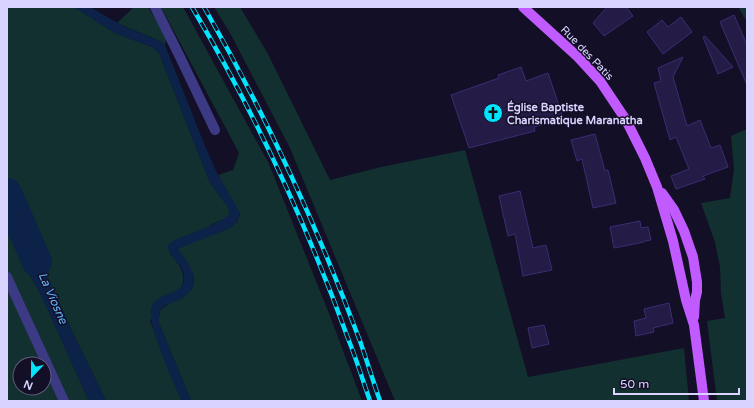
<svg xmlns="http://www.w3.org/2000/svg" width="754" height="408" viewBox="0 0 754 408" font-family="'Varela Round',sans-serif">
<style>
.green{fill:#12302f;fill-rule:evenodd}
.water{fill:#0c2248}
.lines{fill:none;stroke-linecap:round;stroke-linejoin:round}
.river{stroke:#0c2248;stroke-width:30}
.building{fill:#241b47;stroke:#3b2d73}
.minor{stroke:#3d3a85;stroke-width:10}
.major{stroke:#c25bff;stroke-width:10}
.rail-casing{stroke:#00e5ff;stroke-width:4.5}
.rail{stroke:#130f26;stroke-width:3;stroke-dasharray:9;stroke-linecap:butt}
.labels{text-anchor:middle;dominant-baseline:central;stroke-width:3;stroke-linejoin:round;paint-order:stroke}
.street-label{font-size:11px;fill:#d9d4ff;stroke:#130f26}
.poi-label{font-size:11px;font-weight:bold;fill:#d9d4ff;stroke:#130f26;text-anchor:start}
.water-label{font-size:12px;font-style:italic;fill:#62b6ff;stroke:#130f26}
</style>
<rect width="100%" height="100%" fill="#130f26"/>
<g class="green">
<path d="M7 7H74L115 33 152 47 159 53 210 183 228 207 230 214 226 218 211 225 169 252C177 261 187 273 182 286L150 320 168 369 182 401H106L71 329 55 293 7 198Z"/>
<polygon points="134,7 148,7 166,36 165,45 162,42 117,23"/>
<polygon points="161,7 183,7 269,164 330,316 362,401 191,401 159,323 159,315 161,309 192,289 194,282 193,274 179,251 179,248 237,222 240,214 218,175 233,170 239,153"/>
<polygon points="214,7 240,7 268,54 330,180 381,167 465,150 528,377 684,348 689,401 395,401 290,148 230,33"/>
<polygon points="738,7 747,7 747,22"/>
<polygon points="747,129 747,401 717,401 707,321 725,318 721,293 720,267 715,242 701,203 730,198 734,169 731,136"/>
<path d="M7 232 44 301 89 401H7ZM20 364H44V388H20Z"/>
</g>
<g class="water">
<path d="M74 7H90L123 26 162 42 165 45 205 146 218 175 239 211C240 218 236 223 231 228L179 248V251C190 263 203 285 184 297 178 301 168 303 162 308 158 312 159 318 159 323L191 401H182C174 384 147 325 151 309 155 290 191 297 183 272 180 263 172 257 168 249 167 245 170 243 173 241 181 237 228 221 230 213 230 212 228 209 228 207L210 183 159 53 152 47 115 33Z"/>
<polygon points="7,198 55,293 71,329 106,401 89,401 84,390 44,301 7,232"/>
</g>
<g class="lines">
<polyline class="river" points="7,193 37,262"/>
</g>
<g class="building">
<polygon points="607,7 626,7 633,16 604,36 593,23"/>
<polygon points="734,15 747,45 747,85 720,22"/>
<polygon points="681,17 692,32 663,54 647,32 662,20 668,27"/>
<polygon points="705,36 733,67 718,74 703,37"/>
<polygon points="683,57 673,77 687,126 700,120 711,148 720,145 728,167 703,176 705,179 676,189 671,176 689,169 676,137 670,140 654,83 661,81 658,68"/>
<polygon points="521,67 526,81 548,73 563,118 534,127 535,131 469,148 451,95 499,78 498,75"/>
<polygon points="595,134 605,171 608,170 616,203 593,208 582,159 577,161 571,140"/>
<polygon points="520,191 533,248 546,245 552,270 523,276 515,234 508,236 499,196"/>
<polygon points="640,221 641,228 648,227 651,240 644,241 644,242 614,248 610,227"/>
<polygon points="669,303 673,323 653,328 654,332 636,336 634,321 646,318 644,309"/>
<polygon points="544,325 549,344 532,348 528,328"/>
</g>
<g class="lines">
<g class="minor">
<polyline points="155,7 180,57 215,130"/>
<polyline points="7,277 64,401"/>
</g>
<g class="major">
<polyline points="523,7 578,57 600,81 626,120 645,158 657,187 673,241 686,300 694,325 704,401"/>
<polyline points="662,193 674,210 684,231 693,257 697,282 697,292 695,300 694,317"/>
</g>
<defs>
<g id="rail">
<path d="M192 7C255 113 307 225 349 341 357 361 363 381 370 401"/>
<path d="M204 7C265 113 317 226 360 341 367 361 373 381 380 401"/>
</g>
</defs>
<use href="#rail" class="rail-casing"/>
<use href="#rail" class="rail"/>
</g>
<defs>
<symbol id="church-disc" viewBox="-11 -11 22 22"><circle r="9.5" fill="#00e5ff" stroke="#130f26"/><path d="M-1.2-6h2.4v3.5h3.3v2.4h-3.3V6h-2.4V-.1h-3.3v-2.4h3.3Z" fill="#111"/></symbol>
</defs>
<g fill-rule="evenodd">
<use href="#church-disc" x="482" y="102" width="22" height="22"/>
</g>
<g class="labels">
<g class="street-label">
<text transform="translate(587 53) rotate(46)">Rue des Patis</text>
</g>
<g class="poi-label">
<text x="507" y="107">Église Baptiste<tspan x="507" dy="13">Charismatique Maranatha</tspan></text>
</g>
<g class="water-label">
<text transform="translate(53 298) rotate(66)">La Viosne</text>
</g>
</g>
<rect width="754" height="408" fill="none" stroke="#d9d4ff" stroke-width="16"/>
<g transform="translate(32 376) rotate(202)"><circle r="19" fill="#130f26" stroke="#625e7d"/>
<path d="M0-3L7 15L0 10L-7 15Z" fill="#00e5ff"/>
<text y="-6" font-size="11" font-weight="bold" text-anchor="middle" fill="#d9d4ff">N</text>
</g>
<path d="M614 388v6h125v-6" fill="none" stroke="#d9d4ff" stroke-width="2"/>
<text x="620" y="388" font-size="12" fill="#d9d4ff" stroke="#130f26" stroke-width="3" paint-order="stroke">50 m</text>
</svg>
